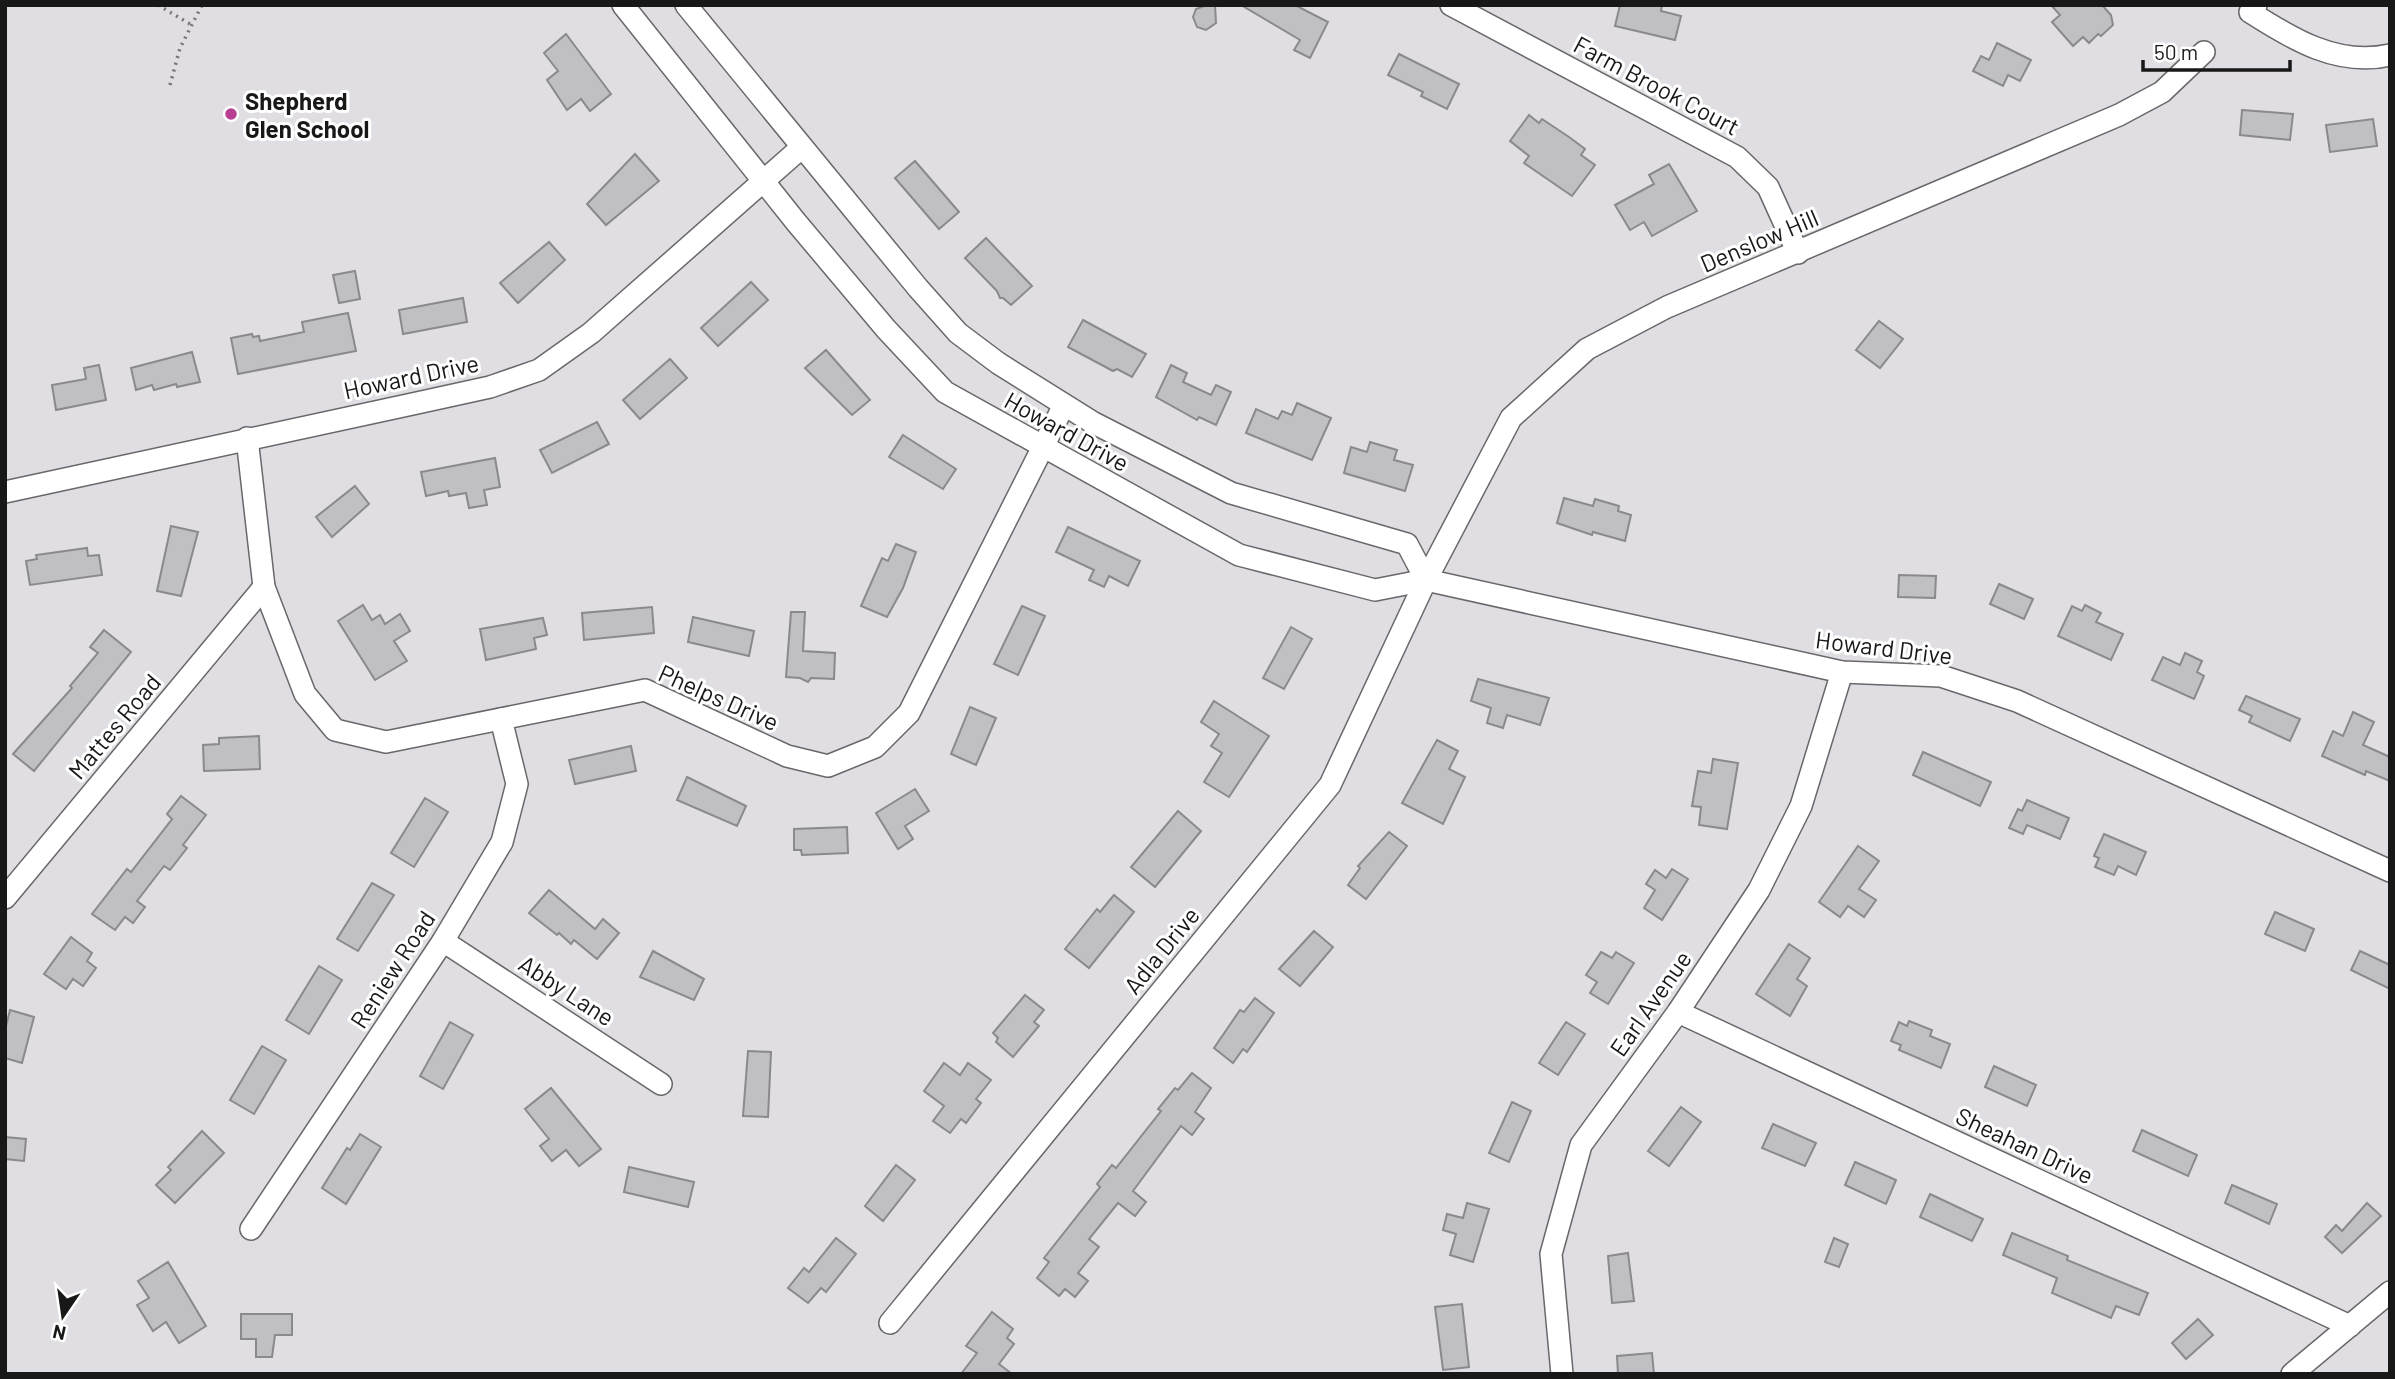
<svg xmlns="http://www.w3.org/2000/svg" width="2395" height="1379" viewBox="0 0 2395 1379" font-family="Barlow,sans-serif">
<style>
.building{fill:#c0bfc3;stroke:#8a898d;stroke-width:2}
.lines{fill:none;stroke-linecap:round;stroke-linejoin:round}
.minor-casing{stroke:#6a676b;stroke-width:24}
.path{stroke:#767477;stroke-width:3.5;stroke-dasharray:2 5;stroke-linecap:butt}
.minor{stroke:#fff;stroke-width:21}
.poi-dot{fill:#b83e92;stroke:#fff;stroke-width:2.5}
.labels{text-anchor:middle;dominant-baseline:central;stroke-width:6;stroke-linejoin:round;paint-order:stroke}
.street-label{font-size:24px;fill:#191819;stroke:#fff}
.poi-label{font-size:24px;font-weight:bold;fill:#191819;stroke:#fff;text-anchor:start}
</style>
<rect width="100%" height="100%" fill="#e0dee2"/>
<g class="building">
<polygon points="1207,5 1215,5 1216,23 1206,30 1197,27 1193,17 1196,9"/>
<polygon points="1241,5 1295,5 1328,22 1310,58 1294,50 1300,40"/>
<polygon points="1620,5 1662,5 1661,11 1681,16 1675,40 1615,26"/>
<polygon points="2051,5 2102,5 2111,15 2113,25 2101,36 2098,34 2089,43 2083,37 2073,46 2052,22 2060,15"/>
<polygon points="566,34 611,94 590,111 581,99 567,110 547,80 558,71 544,53"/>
<polygon points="1997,43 2031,60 2020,81 2008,75 2003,86 1973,71 1981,56 1989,60"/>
<polygon points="1399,54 1459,84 1447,109 1421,96 1423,92 1388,75"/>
<polygon points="2242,110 2293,114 2290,140 2240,135"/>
<polygon points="1529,115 1539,123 1542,119 1569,137 1585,149 1581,155 1595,165 1572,196 1524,163 1529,156 1510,141"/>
<polygon points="2373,119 2377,146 2330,152 2326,125"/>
<polygon points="635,154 659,181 606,225 587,204"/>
<polygon points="915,161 959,212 939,229 895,178"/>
<polygon points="1669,164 1697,211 1652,236 1644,222 1630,230 1615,205 1654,184 1649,175"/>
<polygon points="986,238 1032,286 1011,305 1003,298 1000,298 997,291 965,258"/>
<polygon points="549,242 565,260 518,303 500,283"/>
<polygon points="355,271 360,299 339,303 333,275"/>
<polygon points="751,282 768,300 718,346 701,328"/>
<polygon points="463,298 467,322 403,334 399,310"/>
<polygon points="348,313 356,351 238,374 231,338 252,334 253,337 259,336 260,341 304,332 302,322"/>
<polygon points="1083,320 1146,354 1132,377 1117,369 1113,371 1068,347"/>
<polygon points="1879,321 1903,339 1880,368 1856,350"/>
<polygon points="826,350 870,400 852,415 805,368"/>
<polygon points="192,352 200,382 177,387 176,384 154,390 152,385 136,390 131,368"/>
<polygon points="670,359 687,378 640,419 623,400"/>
<polygon points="99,365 106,400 56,410 52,385 86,379 84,368"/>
<polygon points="1171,365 1187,373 1183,382 1211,395 1216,385 1231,392 1216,425 1199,417 1197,420 1156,397"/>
<polygon points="1297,403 1331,418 1312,460 1246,433 1256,409 1278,419 1282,411 1292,415"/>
<polygon points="597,422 609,444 552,473 540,450"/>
<polygon points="903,435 956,469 943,489 889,457"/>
<polygon points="1370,442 1397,450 1394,460 1413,465 1405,491 1344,473 1351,447 1367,452"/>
<polygon points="495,458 500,487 484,490 487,505 469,508 466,493 449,496 448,491 426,496 421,472"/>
<polygon points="355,486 369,504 332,537 316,517"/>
<polygon points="1564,498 1593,506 1595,499 1619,506 1618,511 1631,515 1625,541 1593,532 1592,535 1557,523"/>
<polygon points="171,526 198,532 181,596 157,591"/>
<polygon points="1068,527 1140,561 1128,586 1109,576 1104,587 1089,580 1094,570 1056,552"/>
<polygon points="896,544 916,552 903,588 887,617 861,606 882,558 888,561"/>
<polygon points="87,548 88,556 99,555 102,575 30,585 26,561 37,559 36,555"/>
<polygon points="1899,575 1936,576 1935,598 1898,597"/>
<polygon points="1999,584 2033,599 2024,619 1990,604"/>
<polygon points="363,605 372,620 380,615 385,624 400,614 410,631 394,641 407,661 375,680 338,621"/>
<polygon points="2085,605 2101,613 2096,622 2123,634 2111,660 2058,636 2072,606 2082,611"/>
<polygon points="1022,606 1045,616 1018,675 994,664"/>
<polygon points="652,607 654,633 584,640 582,613"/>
<polygon points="791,612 805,612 803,651 835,653 834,679 811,678 808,682 800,678 786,677"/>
<polygon points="693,617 754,631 749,656 688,642"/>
<polygon points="543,618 547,635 534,638 536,649 486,660 480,629"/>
<polygon points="1291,627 1312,639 1284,689 1263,678"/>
<polygon points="104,630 131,652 34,771 13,754 72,688 70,686 98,653 90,647"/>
<polygon points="2185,653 2202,661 2197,672 2204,676 2194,699 2152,680 2163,657 2180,665"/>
<polygon points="1478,679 1549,698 1540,725 1507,715 1503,728 1487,723 1491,708 1471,701"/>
<polygon points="2246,696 2300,719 2290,741 2249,722 2252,716 2239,710"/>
<polygon points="1214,701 1269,736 1229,797 1204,782 1222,753 1211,746 1219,734 1201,722"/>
<polygon points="970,707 996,718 976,765 951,754"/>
<polygon points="2353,712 2374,722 2363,745 2390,757 2390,781 2366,771 2365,775 2322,756 2333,731 2343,736"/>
<polygon points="259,736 260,769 204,771 203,745 219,744 219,738"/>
<polygon points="1437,740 1458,751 1449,769 1465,777 1443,824 1402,803"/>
<polygon points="631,746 636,771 575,784 569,760"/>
<polygon points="1923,752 1991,782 1980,806 1913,775"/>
<polygon points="1713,759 1738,763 1727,829 1699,825 1701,807 1692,806 1698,771 1711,773"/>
<polygon points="687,777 746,806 737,826 677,800"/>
<polygon points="915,789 929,811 905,826 913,839 898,849 876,813"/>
<polygon points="181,796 206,815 183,845 187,848 170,870 164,866 137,901 145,907 133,923 125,917 115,930 92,914 127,869 131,872 172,819 167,814"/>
<polygon points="425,798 448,812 414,867 391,853"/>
<polygon points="2027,800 2069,818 2060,839 2027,825 2023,834 2009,828 2018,809 2022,811"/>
<polygon points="1178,811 1201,831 1155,887 1131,867"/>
<polygon points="847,827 848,853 802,855 801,850 794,850 794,829"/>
<polygon points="1389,832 1407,846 1366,899 1348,885 1360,868 1358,866"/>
<polygon points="2104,834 2146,852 2136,875 2118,866 2114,875 2095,867 2099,858 2094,856"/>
<polygon points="1858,846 1879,861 1859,889 1876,900 1864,917 1848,906 1840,917 1819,902"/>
<polygon points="1672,869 1688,879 1662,920 1644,908 1655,890 1646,884 1655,870 1666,878"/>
<polygon points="372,883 394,895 358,951 337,939"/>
<polygon points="549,890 595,929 603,919 619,933 597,959 574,940 571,944 559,933 557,935 529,913"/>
<polygon points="1114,895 1134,912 1089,968 1065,949 1097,909 1100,912"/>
<polygon points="2275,912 2314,929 2305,951 2265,934"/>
<polygon points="1314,931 1333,947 1300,986 1279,969"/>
<polygon points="71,937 92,953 87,961 96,968 83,986 73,979 66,989 44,974"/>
<polygon points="1789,944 1810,958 1797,979 1807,986 1790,1016 1756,994"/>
<polygon points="653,951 704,979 694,1000 640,977"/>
<polygon points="2360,951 2390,965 2390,989 2351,970"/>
<polygon points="1601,952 1612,958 1616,952 1634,963 1608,1004 1590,993 1597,982 1586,975"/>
<polygon points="319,966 342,980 309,1034 286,1020"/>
<polygon points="1025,995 1044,1010 1034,1022 1039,1026 1013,1057 996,1042 998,1038 993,1033"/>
<polygon points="1255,998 1274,1013 1247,1052 1243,1049 1233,1063 1214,1048 1240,1010 1244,1012"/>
<polygon points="10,1010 34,1017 22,1063 5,1058 5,1030"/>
<polygon points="1909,1021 1932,1030 1930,1036 1950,1044 1941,1068 1899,1050 1901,1045 1891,1041 1899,1022 1907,1026"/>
<polygon points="450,1022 473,1035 443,1089 420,1076"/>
<polygon points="1566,1022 1585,1034 1558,1075 1539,1063"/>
<polygon points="262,1046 286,1060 254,1114 230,1100"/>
<polygon points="748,1051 771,1052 768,1117 743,1116"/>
<polygon points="944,1063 960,1075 968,1063 991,1080 976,1099 981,1103 966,1123 961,1119 950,1133 933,1121 944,1106 924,1091"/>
<polygon points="1994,1066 2036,1085 2027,1106 1985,1087"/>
<polygon points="1192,1073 1211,1088 1195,1112 1204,1119 1192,1135 1181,1126 1133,1191 1146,1202 1135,1216 1118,1203 1089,1239 1099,1247 1078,1273 1088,1281 1075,1297 1065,1289 1059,1296 1037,1278 1049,1262 1044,1258 1100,1187 1097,1184 1112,1165 1116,1168 1161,1111 1158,1109 1175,1088 1178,1090"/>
<polygon points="551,1088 601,1149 579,1166 566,1150 552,1161 540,1146 549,1139 525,1109"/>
<polygon points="1512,1102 1531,1111 1509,1162 1489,1153"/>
<polygon points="1681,1107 1701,1122 1669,1166 1648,1151"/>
<polygon points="1773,1124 1816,1143 1805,1166 1762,1148"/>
<polygon points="2142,1130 2197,1155 2188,1176 2133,1151"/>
<polygon points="202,1131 224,1153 175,1203 156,1185 171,1170 168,1167"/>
<polygon points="360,1134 381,1147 346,1204 322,1188 347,1148 350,1150"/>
<polygon points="5,1137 26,1139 24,1161 5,1159"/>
<polygon points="1855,1162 1896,1180 1886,1204 1845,1185"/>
<polygon points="896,1165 915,1180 883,1221 865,1206"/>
<polygon points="629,1167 694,1182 688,1207 624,1192"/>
<polygon points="2232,1185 2277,1204 2269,1224 2225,1203"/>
<polygon points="1930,1194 1983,1219 1972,1241 1920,1217"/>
<polygon points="1467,1203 1489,1209 1473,1262 1450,1255 1456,1234 1443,1230 1447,1214 1463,1218"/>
<polygon points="2367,1203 2381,1216 2342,1253 2325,1237 2336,1225 2342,1231"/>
<polygon points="2012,1233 2068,1256 2067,1260 2148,1293 2139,1315 2116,1306 2111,1318 2052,1293 2057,1278 2003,1255"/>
<polygon points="836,1238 856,1254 826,1292 821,1288 808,1303 788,1288 804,1268 809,1272"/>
<polygon points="1834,1238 1848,1244 1839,1267 1825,1262"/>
<polygon points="1628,1253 1634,1301 1612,1303 1608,1256"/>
<polygon points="168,1262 206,1326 179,1343 166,1322 153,1331 137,1305 149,1298 138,1281"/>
<polygon points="1462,1304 1469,1367 1443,1370 1435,1307"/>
<polygon points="992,1312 1013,1329 1007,1338 1014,1344 999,1364 1012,1374 961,1374 977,1353 966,1346"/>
<polygon points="241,1314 292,1314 292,1335 275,1335 272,1357 256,1357 256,1339 241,1339"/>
<polygon points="2198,1319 2213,1335 2186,1359 2172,1343"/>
<polygon points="1652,1353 1654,1374 1618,1374 1617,1356"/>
</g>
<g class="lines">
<defs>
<g id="minor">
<polyline points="623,5 796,222 886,329 945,392 1239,555 1375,590 1426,580 1842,672 1941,676 2017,701 2390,871"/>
<polyline points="686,5 918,288 958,333 998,363 1092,422 1231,493 1407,544 1426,580"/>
<polyline points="1451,5 1737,157 1768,187 1798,253"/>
<path d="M2256 5 2250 12C2292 39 2338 67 2390 55"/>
<polyline points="247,438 264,587 305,694 335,730 386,742 645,690 787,756 828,766 875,747 909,713 1064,405"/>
<polyline points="5,492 417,403 490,387 539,370 591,333 801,148"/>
<polyline points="5,898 264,587"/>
<polyline points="443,941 661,1084"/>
<polyline points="1678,1012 2350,1326"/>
<polyline points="251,1229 443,941 502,842 517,784 501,719"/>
<polyline points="890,1323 1330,785 1426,580 1511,418 1587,349 1667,307 2119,115 2162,92 2204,52"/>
<polyline points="1562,1374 1551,1254 1581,1145 1678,1012 1759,890 1801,806 1842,672"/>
<polyline points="2292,1374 2390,1292"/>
</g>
</defs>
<use href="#minor" class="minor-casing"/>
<g class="path">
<polyline points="158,5 190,24"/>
<polyline points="170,85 180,48 202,5"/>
</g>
<use href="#minor" class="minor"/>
</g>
<circle class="poi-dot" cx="231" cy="114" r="7"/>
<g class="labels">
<g class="street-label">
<text transform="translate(1657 85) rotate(28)">Farm Brook Court</text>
<text transform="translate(1759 240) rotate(-23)">Denslow Hill</text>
<text transform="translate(411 376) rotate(-12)">Howard Drive</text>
<text transform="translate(1067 431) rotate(29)">Howard Drive</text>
<text transform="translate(1884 647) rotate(7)">Howard Drive</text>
<text transform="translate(719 697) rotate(24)">Phelps Drive</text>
<text transform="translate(114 726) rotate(-50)">Mattes Road</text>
<text transform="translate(1161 950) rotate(-51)">Adla Drive</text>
<text transform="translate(392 969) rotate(-57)">Reniew Road</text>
<text transform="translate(567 990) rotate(33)">Abby Lane</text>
<text transform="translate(1650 1003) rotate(-55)">Earl Avenue</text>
<text transform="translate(2025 1145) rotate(25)">Sheahan Drive</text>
</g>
<g class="poi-label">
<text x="245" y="100">Shepherd<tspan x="245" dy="28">Glen School</tspan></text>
</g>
</g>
<rect width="2395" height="1379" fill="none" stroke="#191819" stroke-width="14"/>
<g transform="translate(63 1316) rotate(193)" stroke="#ffffff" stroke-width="5" paint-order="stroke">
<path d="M0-5L12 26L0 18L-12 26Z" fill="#191819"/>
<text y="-10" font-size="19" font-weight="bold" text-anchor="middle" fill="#191819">N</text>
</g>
<path d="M2143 60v10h147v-10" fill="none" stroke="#191819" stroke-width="3.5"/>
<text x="2154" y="60" font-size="21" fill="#191819" stroke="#ffffff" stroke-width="5" paint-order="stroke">50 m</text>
</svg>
